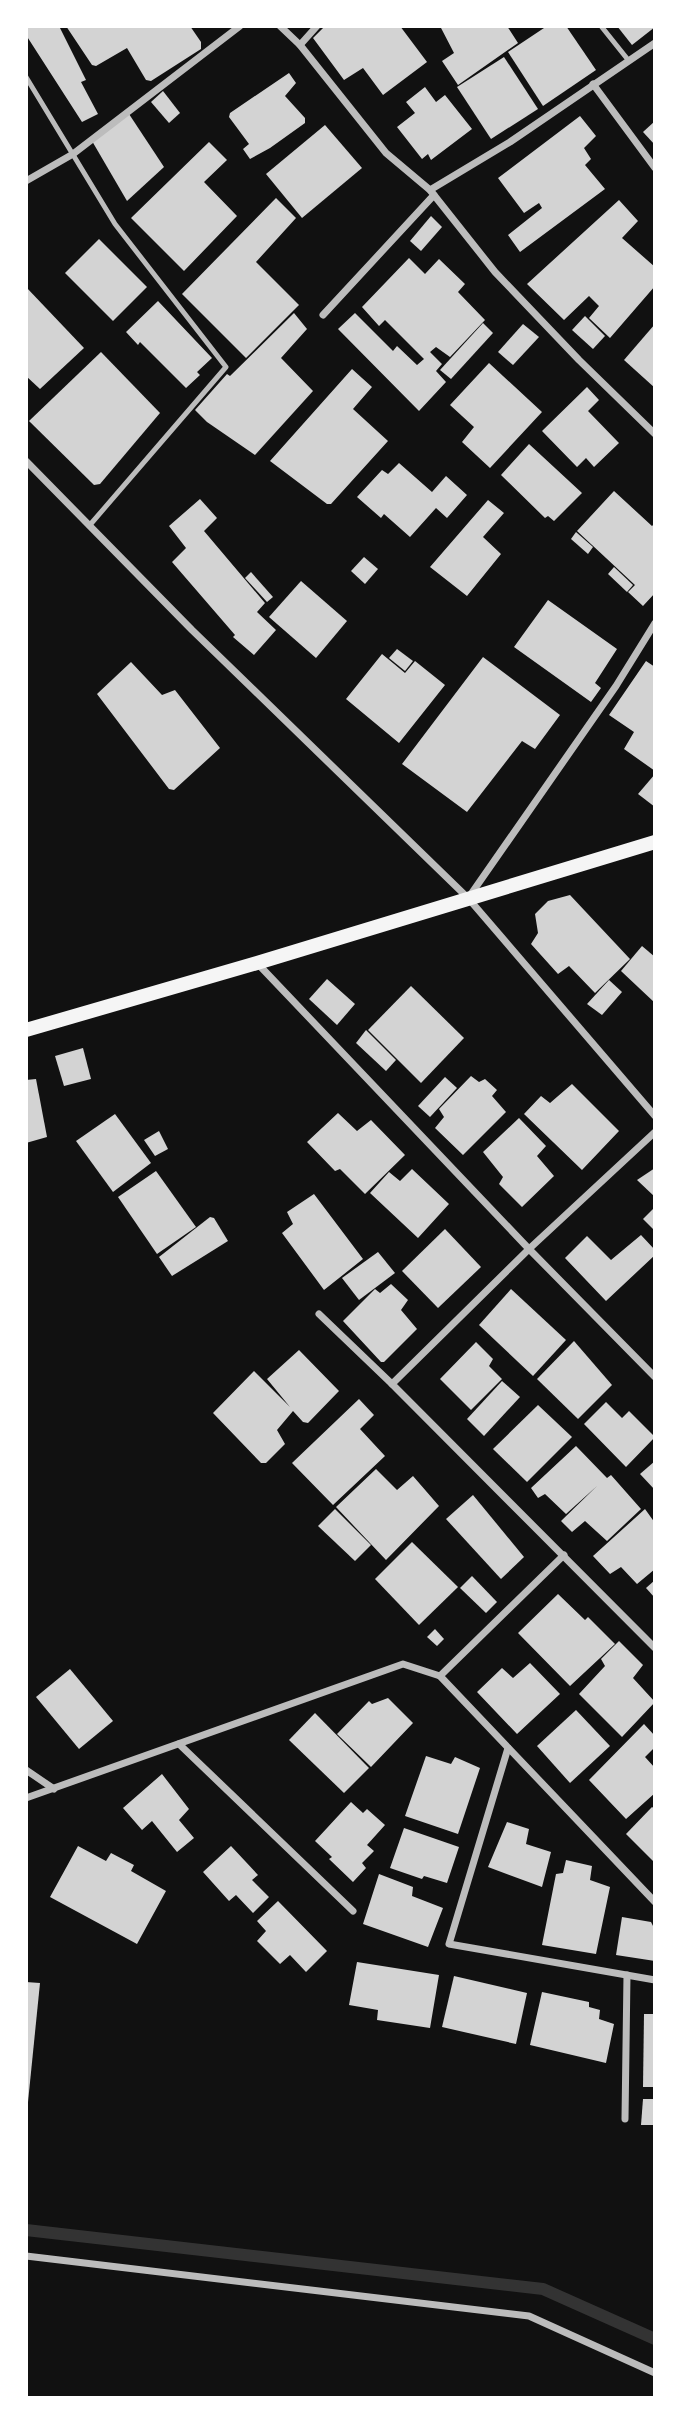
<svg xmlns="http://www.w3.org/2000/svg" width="681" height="2424" viewBox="0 0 681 2424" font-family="Cabin,sans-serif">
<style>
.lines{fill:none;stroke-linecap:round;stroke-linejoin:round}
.stream{stroke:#333;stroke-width:12}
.building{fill:#d3d3d3}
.service{stroke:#bcbcbc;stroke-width:5}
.minor{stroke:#bcbcbc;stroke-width:7}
.secondary{stroke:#f5f5f5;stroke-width:14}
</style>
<rect width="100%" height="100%" fill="#111"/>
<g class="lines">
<polyline class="stream" points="26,2230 543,2289 655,2339"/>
</g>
<g class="building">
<polygon points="26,26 59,26 86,80 81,82 98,114 82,122 26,35"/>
<polygon points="66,26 190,26 201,42 201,49 151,81 146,80 127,48 96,66 92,65"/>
<polygon points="325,26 400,26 427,62 383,95 363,68 344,80 313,38"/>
<polygon points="440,26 507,26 518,43 458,85 442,61 454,53"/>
<polygon points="547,26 566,26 596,70 543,106 508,52"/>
<polygon points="617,26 655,26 655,27 632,45"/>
<polygon points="504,57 538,109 491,139 457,87"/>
<polygon points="289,73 296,83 285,96 305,118 305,123 270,148 250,159 243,149 249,144 229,117 230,113"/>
<polygon points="425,87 436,102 445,95 472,129 431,160 428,154 422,159 397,127 415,113 406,102"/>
<polygon points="163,91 180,113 169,123 151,102"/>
<polygon points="129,114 164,167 127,201 92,141"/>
<polygon points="580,116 596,136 584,148 591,159 585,165 605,189 520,252 508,235 542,208 539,203 524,213 498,178"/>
<polygon points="655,121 655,145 643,132"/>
<polygon points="325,125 362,168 302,218 266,174"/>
<polygon points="209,142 227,160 204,182 237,216 184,271 131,218"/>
<polygon points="276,198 296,218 256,262 299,305 246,358 182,294"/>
<polygon points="619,200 638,221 622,238 655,267 655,286 610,338 589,318 599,306 589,296 564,320 527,284"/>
<polygon points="431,216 442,227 421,251 410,241"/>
<polygon points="99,239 147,287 113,321 65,273"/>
<polygon points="409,258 425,274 439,259 465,284 458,292 485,320 450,357 436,347 430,352 442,364 436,371 446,382 419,411 338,329 355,313 393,351 397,346 417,365 424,359 385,320 379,326 362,307"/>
<polygon points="26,287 84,348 40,389 26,376"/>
<polygon points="158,301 212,358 197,372 200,375 186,388 140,342 138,345 126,332"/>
<polygon points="294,313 307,329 281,358 313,391 255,455 207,422 195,410 227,374 230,376"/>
<polygon points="585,316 605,336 593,349 572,330"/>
<polygon points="483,323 493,333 451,379 440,370"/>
<polygon points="523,324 539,337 513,365 498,352"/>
<polygon points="655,324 655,388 624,360"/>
<polygon points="101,352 160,413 100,484 94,485 29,421"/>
<polygon points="489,363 542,412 490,468 462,442 474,427 450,405"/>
<polygon points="352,369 372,387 353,409 388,441 331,504 327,504 270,461"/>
<polygon points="587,387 599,400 588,411 619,443 594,467 586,458 577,467 542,431"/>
<polygon points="529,444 582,493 554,521 548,516 545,518 501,475"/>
<polygon points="399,463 432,492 446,476 467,495 447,518 436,508 410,537 384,514 381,518 357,497 382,470 388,474"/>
<polygon points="614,491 652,526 655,523 655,593 643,606 628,592 635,585 577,531"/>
<polygon points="200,499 217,518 204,531 265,603 257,612 276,630 254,655 233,637 235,635 172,562 186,548 169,526"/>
<polygon points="488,500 504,513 483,537 501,554 467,596 430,567"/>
<polygon points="576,532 593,547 588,554 571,539"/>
<polygon points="364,557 378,569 365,584 351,571"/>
<polygon points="614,567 633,585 627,592 608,574"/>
<polygon points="251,572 273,597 267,602 245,578"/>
<polygon points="301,581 347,621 316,658 269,617"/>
<polygon points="548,600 617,649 595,683 601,688 591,702 514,647"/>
<polygon points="397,649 413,661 405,671 389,658"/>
<polygon points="382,654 405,673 415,661 445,685 399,743 346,699"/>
<polygon points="483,657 560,715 535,749 522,741 467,812 402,764"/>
<polygon points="646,661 655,667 655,771 624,749 634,732 609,715"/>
<polygon points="131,662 162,695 175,690 220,748 174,790 169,789 97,694"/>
<polygon points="655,774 655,807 638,794"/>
<polygon points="570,895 630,959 595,993 569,966 558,974 531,944 538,933 535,914 548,901"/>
<polygon points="642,946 655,957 655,1003 621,971"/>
<polygon points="327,979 355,1004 337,1025 309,999"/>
<polygon points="609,980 622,992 602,1015 587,1004"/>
<polygon points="411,986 464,1038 421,1083 368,1030"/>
<polygon points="366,1030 396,1060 386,1071 356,1043"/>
<polygon points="83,1048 91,1079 64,1086 55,1056"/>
<polygon points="471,1076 479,1082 485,1079 497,1090 492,1096 506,1112 463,1155 435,1128 444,1117 439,1109"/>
<polygon points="445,1077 457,1088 430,1117 418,1106"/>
<polygon points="36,1079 47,1137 26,1143 26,1080"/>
<polygon points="572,1084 619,1131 582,1170 524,1114 541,1096 550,1103"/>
<polygon points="338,1113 357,1131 371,1120 405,1155 365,1194 340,1169 335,1171 307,1142"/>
<polygon points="115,1114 151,1163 113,1192 76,1141"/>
<polygon points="519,1118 546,1146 537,1156 554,1176 522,1207 499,1184 503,1177 483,1152"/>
<polygon points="159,1131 168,1149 155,1156 144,1140"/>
<polygon points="655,1168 655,1197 637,1180"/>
<polygon points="412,1169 449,1204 418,1238 370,1193 389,1172 400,1181"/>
<polygon points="156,1171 196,1227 157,1254 118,1197"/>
<polygon points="314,1194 363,1259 324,1290 282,1233 293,1224 287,1212"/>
<polygon points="655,1207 655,1231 643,1219"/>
<polygon points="210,1217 214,1218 228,1241 172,1276 159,1257"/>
<polygon points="445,1229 481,1267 438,1308 402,1271"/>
<polygon points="641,1235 655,1250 655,1255 606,1301 565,1258 587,1236 611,1260"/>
<polygon points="378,1252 395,1273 359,1300 342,1278"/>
<polygon points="391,1284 408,1300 401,1310 417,1329 384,1362 381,1362 343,1321 375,1289 380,1293"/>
<polygon points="511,1289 566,1340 533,1376 479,1325"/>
<polygon points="574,1341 612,1385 578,1419 537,1379"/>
<polygon points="476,1342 493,1359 489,1366 502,1379 471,1410 440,1379"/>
<polygon points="299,1350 339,1391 308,1423 303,1422 293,1411 277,1430 285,1444 266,1463 261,1463 213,1413 254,1371 290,1407 267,1379"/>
<polygon points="502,1381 520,1397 484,1436 467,1419"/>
<polygon points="359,1399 374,1415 360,1429 385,1456 333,1505 292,1463"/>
<polygon points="606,1402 622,1418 629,1411 655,1437 626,1467 584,1424"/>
<polygon points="538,1405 572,1437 527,1482 493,1449"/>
<polygon points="576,1446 607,1478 611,1475 641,1509 607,1541 585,1521 572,1532 561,1521 597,1486 566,1514 545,1494 538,1498 531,1488"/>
<polygon points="655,1461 655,1490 640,1474"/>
<polygon points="376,1469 397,1490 413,1476 439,1506 386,1560 336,1507"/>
<polygon points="473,1495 524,1557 501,1579 446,1519"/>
<polygon points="335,1509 371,1545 355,1561 318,1526"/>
<polygon points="645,1509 655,1523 655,1569 637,1584 621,1567 610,1574 593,1556"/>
<polygon points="412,1542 458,1587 419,1625 375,1579"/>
<polygon points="472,1576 497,1602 486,1613 460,1588"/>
<polygon points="655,1580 655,1598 646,1588"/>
<polygon points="558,1594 585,1620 588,1617 615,1644 570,1686 518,1633"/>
<polygon points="435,1629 444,1639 437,1646 427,1637"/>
<polygon points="619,1641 643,1665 633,1678 655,1702 622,1737 579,1694 605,1666 601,1659"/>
<polygon points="530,1663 560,1694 517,1734 477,1692 502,1668 513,1678"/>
<polygon points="70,1669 113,1721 79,1749 36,1697"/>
<polygon points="388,1698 413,1723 371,1767 337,1734 369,1701 372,1704"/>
<polygon points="576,1710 610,1746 570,1783 537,1746"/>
<polygon points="315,1713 369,1768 344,1793 289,1740"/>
<polygon points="644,1724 655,1736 655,1747 645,1757 655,1768 655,1793 626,1819 589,1780"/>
<polygon points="426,1756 451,1764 455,1757 480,1768 458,1834 405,1816"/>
<polygon points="162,1774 189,1809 179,1820 194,1838 177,1852 152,1821 142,1830 123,1808"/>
<polygon points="351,1802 363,1813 367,1809 385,1825 367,1845 374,1851 362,1863 366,1868 353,1882 329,1859 332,1857 315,1841"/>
<polygon points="652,1807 655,1809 655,1863 626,1834"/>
<polygon points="507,1822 529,1829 526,1844 551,1852 542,1887 488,1867"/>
<polygon points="404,1828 459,1847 447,1883 424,1876 422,1879 390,1868"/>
<polygon points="78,1846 106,1861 111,1853 134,1865 131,1871 166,1891 137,1944 50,1897"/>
<polygon points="231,1846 258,1875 252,1880 269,1897 253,1913 236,1895 229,1901 203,1872"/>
<polygon points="566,1860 592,1866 590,1880 610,1887 596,1954 542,1945 556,1874 563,1873"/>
<polygon points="379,1874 413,1887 412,1896 443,1908 428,1947 363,1924"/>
<polygon points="278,1901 327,1951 306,1972 290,1955 280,1964 257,1941 266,1931 257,1921"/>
<polygon points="622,1917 651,1922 655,1930 655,1961 616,1955"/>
<polygon points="357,1962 439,1975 430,2028 377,2020 378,2010 349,2005"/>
<polygon points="454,1976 527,1993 516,2044 442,2027"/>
<polygon points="26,1982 40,1983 28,2102 26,2102"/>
<polygon points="542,1992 589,2002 589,2007 600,2010 599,2019 614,2024 606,2063 530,2045"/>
<polygon points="644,2014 655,2014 655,2087 643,2087"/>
<polygon points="643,2099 655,2099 655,2125 641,2125"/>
</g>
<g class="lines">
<g class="service">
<polyline points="601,26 629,61"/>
<polyline points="26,77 115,224 226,367 89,526"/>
</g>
<g class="minor">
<polyline points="280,26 300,45 386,153 430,190 495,272 579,360 655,434"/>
<polyline points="300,45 317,26"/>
<polyline points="593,84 655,168"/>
<polyline points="26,181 73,154 240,26"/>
<polyline points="430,190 510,142 655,43"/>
<polyline points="323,315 434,195"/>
<polyline points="26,461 192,630 468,898 655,1116"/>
<polyline points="469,897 616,686 655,623"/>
<polyline points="258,964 529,1249 655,1377"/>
<polyline points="655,1132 529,1249 392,1384 655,1648"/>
<polyline points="319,1314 392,1384"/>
<polyline points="440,1676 655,1902"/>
<polyline points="179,1744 353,1911"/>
<polyline points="508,1748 449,1944 655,1980"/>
<polyline points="26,1770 54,1789"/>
<polyline points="26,1798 403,1664 440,1676 564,1555"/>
<polyline points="625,2119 627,1975"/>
<polyline points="26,2256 529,2316 655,2373"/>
</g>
<polyline class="secondary" points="26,1030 257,963 655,842"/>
</g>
<rect width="681" height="2424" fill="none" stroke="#ffffff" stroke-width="56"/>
</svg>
